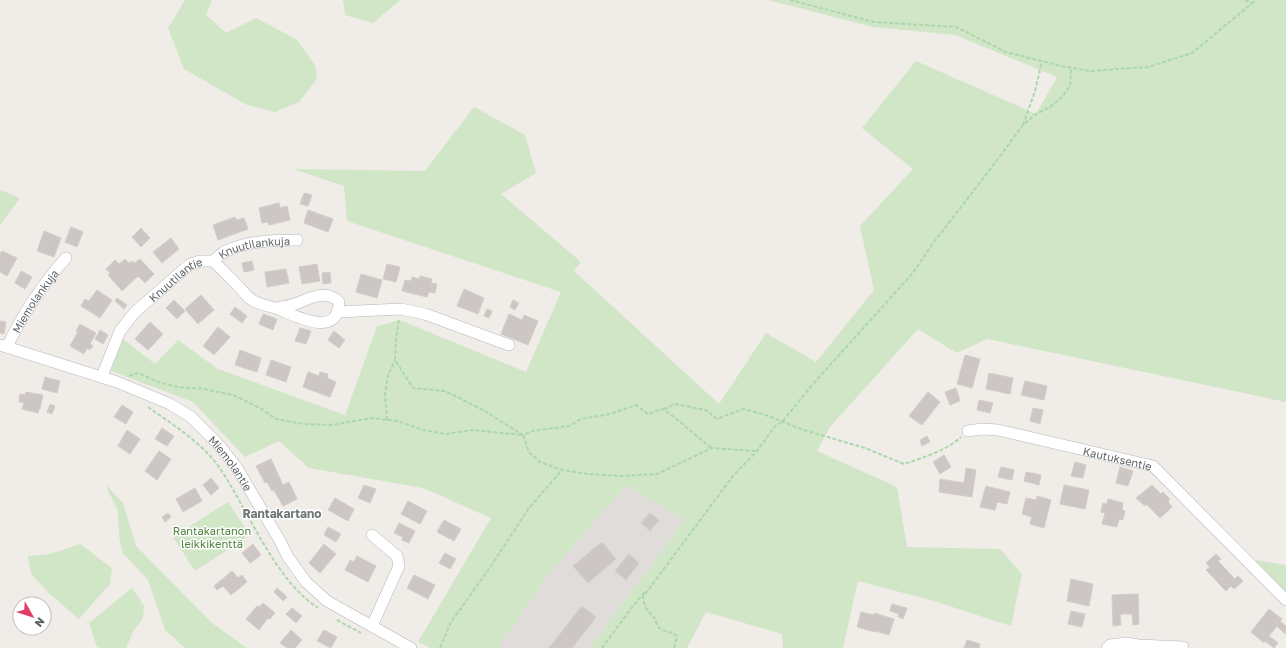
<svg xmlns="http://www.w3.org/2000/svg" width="1286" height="648" viewBox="0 0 1286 648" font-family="'Golos Text',sans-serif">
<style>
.industrial{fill:#dfdcda}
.green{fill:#d0e6c6}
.building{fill:#ccc7c4;stroke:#d5ccc6}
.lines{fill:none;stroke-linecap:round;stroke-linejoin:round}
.street-casing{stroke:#b3b7b9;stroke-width:12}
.path{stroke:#acd7aa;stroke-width:2;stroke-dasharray:4 2;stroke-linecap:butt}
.street{stroke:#fff;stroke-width:11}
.labels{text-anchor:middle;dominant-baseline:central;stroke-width:3;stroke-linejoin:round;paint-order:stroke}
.street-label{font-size:11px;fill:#5f6567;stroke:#fff}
.park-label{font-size:11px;fill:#4d833a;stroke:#fff}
.neighbourhood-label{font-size:12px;font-weight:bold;fill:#707779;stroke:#fff}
</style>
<rect width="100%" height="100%" fill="#f0ece8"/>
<polygon class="industrial" points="626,485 685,520 589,648 498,648 549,574"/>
<g class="green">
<polygon points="185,0 212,0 206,15 226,33 256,18 296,39 315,65 317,79 299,102 275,112 247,105 184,69 168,28"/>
<polygon points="343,0 400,0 373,23 345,15"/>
<polygon points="768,0 1286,0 1286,402 987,339 957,353 918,329 830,427 817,451 897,487 907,547 1000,549 1022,574 1011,626 934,601 858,581 843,648 783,648 782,634 706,612 687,648 589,648 685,520 626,485 549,574 498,648 431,648 418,642 491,518 423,488 309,468 279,441 245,457 193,402 111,371 123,339 155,364 178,340 218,369 345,415 377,326 400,320 526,372 561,292 347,221 344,186 293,169 425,171 474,107 525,135 536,173 501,194 581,262 574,271 719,404 766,333 816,362 874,290 860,226 913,169 862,128 916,61 1036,114 1057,77 955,35 873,27"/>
<polygon points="0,190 20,198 0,225"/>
<polygon points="105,484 123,503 136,546 212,623 247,648 185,648 165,630 148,580 122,552 119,535 118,511"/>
<polygon points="228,502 250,535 195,571 173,537"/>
<polygon points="80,544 112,568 110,584 79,619 50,594 31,574 28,556 50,554"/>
<polygon points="1254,560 1286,565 1286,592"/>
<polygon points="132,588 144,606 143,619 134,630 126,648 101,648 97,647 89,623"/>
</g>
<g class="building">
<polygon points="304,193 312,195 308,206 300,204"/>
<polygon points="279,203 280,208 287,206 290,220 269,225 268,222 262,223 259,208"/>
<polygon points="308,210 333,219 328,232 304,223"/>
<polygon points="235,217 237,220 244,218 248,229 218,240 213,225"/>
<polygon points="71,227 83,232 77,247 65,242"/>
<polygon points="141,228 150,238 141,247 132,237"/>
<polygon points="44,231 61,238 54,257 37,251"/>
<polygon points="171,238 179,249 162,263 153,252"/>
<polygon points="2,251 17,258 7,276 0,272 0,254"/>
<polygon points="125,259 129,263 132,261 134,263 140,259 154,274 145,283 138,276 122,291 108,275 110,273 106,269 115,260 119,264"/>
<polygon points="252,261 254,270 244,272 242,263"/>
<polygon points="317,264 320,281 302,284 299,267"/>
<polygon points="387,264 400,267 396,282 383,279"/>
<polygon points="286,269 289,283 267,287 265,272"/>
<polygon points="21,271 32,277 25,289 15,283"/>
<polygon points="330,272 331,283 323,284 322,273"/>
<polygon points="361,274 382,280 377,298 356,292"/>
<polygon points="420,276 432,279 431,283 437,284 435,293 429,292 427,297 402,291 405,280 411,281 412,277 420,279"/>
<polygon points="464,289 484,298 478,314 457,306"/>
<polygon points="97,290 112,300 100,318 81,306 85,299 89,301"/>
<polygon points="201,295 214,310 198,324 185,309"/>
<polygon points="117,298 127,305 124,309 115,301"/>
<polygon points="174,300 185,311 177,319 166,308"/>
<polygon points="513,300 519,303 515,310 510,307"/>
<polygon points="235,307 247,316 242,323 230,314"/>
<polygon points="487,309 492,311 489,318 484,316"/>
<polygon points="263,314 277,319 273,330 259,324"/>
<polygon points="509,314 522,320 524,315 538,321 528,345 501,334"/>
<polygon points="0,321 6,322 4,334 0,333"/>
<polygon points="150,322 163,334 148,350 135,339"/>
<polygon points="80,324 96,333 90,344 93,346 90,350 87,348 84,354 70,346 78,332 76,331"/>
<polygon points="218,327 230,337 214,355 203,346"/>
<polygon points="300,328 311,331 306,344 295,341"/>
<polygon points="100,330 108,335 103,344 95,339"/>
<polygon points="334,331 345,340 339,348 328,340"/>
<polygon points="240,350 261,358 257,372 235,365"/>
<polygon points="965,355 980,359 972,388 957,384"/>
<polygon points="271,360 291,367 286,382 266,375"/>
<polygon points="308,372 319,376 320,372 328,374 327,378 336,382 330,397 303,387"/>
<polygon points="989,373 1013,378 1010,394 986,389"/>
<polygon points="45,377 60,381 57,393 42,389"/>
<polygon points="1025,381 1047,386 1044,400 1021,395"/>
<polygon points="956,388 960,401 950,405 945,392"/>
<polygon points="26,392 43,395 40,409 39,409 38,413 22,409 24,403 19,402 20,394 25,395"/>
<polygon points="928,392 940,402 922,425 909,416"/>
<polygon points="979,400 993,403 990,413 977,410"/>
<polygon points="50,404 55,406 52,414 47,412"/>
<polygon points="122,405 133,412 126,424 114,417"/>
<polygon points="1033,408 1043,410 1040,424 1030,421"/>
<polygon points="162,428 174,436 167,446 155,439"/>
<polygon points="127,430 140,439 130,454 118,446"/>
<polygon points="927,436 930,442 922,446 920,440"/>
<polygon points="159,451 171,459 157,480 145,471"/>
<polygon points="944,455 951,467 940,474 933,462"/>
<polygon points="271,459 283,485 289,482 297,499 283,506 274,490 272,491 267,482 265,483 256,466"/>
<polygon points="1075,462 1086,465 1083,478 1071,476"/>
<polygon points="1001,467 1014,470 1012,480 998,477"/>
<polygon points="1120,467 1133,471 1128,486 1116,483"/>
<polygon points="966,468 976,470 972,497 939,492 940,479 964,483"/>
<polygon points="1026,472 1041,475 1039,485 1024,481"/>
<polygon points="211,478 219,488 211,495 203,485"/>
<polygon points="364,485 376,489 370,503 358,498"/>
<polygon points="1064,485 1089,490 1085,509 1060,504"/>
<polygon points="1152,485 1161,494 1163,492 1170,499 1168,502 1172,507 1160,518 1146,504 1145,506 1136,498"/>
<polygon points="986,486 1010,492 1007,504 997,502 995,510 980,507"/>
<polygon points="195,488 202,501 183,512 176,499"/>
<polygon points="1037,496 1051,500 1044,528 1030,524 1032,517 1022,514 1026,498 1036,500"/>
<polygon points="335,498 354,509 348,521 328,510"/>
<polygon points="1108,499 1123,503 1122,510 1125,511 1123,520 1119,519 1117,527 1102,524 1105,513 1101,512 1103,503 1107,504"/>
<polygon points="408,501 427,511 420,524 401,514"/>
<polygon points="168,513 171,517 165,522 162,517"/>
<polygon points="650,513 659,520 650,531 641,523"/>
<polygon points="444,520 461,529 454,541 437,532"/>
<polygon points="399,523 415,531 409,543 402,540 403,537 394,533"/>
<polygon points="328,527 341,534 336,542 324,535"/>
<polygon points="602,542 616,559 588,583 573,566"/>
<polygon points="253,544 261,555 250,563 242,553"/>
<polygon points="324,544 336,554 320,573 309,563"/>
<polygon points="445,553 456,559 450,569 439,563"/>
<polygon points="629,554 639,563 626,580 615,571"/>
<polygon points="1216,554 1221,559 1218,561 1235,579 1238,576 1243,581 1234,589 1231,586 1226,591 1206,570 1210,567 1206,563"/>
<polygon points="357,556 376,566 368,582 345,570 350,560 354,562"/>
<polygon points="232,571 238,578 242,575 247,582 231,595 223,586 217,590 214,586"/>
<polygon points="414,575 435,585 428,599 407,588"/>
<polygon points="1071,579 1093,584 1089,606 1067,601"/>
<polygon points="277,588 287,597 283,601 274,592"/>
<polygon points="1138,594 1139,624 1133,625 1132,614 1120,614 1121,625 1113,626 1112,595"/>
<polygon points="263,603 275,613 270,619 268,618 259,630 246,619 257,606 259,607"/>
<polygon points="892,604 907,608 903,619 898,617 899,614 890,611"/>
<polygon points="582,606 596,617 572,648 549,648"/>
<polygon points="292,608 302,616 296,623 286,614"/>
<polygon points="1269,609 1282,619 1280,621 1286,626 1285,634 1277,626 1269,636 1278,643 1274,648 1265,641 1264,643 1251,632"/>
<polygon points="1071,611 1085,614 1082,627 1068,624"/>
<polygon points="861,612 874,615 874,613 894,619 889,635 875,631 875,632 857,627"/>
<polygon points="291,630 302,640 295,648 287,648 280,643"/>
<polygon points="324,630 337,637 331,648 317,641"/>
<polygon points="967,640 980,644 979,648 964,648"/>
</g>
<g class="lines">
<defs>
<g id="street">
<path id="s1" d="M213 261C217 258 221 253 226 251 247 241 274 240 297 240"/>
<polyline points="337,312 401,309 425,314 509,345"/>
<path id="s2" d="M0 345 117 382 170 404 191 417 218 444 237 468 280 541 288 557 306 582 327 601 411 648"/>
<path id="s3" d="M7 347C23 313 41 286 66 258"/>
<path id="s4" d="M102 376 120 331 135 312 189 265 200 261H213C222 269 230 278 239 287 243 291 247 297 252 300 260 305 269 306 278 309 295 316 339 339 339 302 326 288 309 299 295 304 289 306 282 307 276 308"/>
<path id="s5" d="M968 431 982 429 998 430 1153 466 1286 600"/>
<polyline points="372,535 397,556 399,566 372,626"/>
<polyline points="1107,648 1110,645 1127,643 1138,645 1183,647"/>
</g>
</defs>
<use href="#street" class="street-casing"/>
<g class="path">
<polyline points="790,0 874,22 956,27 1006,52 1061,66 1090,71 1148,67 1192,53 1256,0"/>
<polyline points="1245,0 1252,4"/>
<polyline points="1023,125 1035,91 1042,61"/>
<path d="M399 320 396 338 395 360 413 388 445 391 483 410 523 435 532 431 569 426 581 419 610 414 636 405 648 414 663 409C681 421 695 436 712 448"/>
<polyline points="129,376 138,373 158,382 178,387 204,389 233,395 260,408 276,419 304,424 332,425 372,418 397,421 423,430 446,434 472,430 523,435 529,452 540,462 562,470 588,474 621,476 657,474 712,448 757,451"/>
<path d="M148 407C172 424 202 443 219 467 249 511 274 579 318 608"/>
<path d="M664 409 675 404 706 410 717 419 743 409 763 414 804 430 865 448 904 464C924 457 946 451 961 437"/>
<polyline points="387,420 385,394 388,375 395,360"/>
<polyline points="337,620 361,633"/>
<polyline points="440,648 451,622 491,566 529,508 562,470"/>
<polyline points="602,648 633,606 645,592"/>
<path d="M674 648 677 636C669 630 665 633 657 626L656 620 645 607 643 597 733 476 757 451 775 426 782 422 813 384 912 274 934 242 998 159 1022 126 1036 114 1050 107 1062 97 1070 86 1071 68"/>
</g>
<use href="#street" class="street"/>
</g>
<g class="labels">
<g class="street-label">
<text stroke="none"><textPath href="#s1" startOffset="45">Knuutilankuja</textPath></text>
<text stroke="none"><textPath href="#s4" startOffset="125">Knuutilantie</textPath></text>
<text stroke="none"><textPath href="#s3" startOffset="54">Miemolankuja</textPath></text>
<text stroke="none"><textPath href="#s5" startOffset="153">Kautuksentie</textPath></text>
<text stroke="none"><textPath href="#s2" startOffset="266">Miemolantie</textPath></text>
</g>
<g class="park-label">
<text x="212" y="530">Rantakartanon<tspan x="212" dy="13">leikkikenttä</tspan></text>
</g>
<g class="neighbourhood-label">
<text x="282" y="513">Rantakartano</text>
</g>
</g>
<g transform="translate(32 616) rotate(129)"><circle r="19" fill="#ffffff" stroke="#bfc1c2"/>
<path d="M0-3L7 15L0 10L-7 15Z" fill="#e13d62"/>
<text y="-6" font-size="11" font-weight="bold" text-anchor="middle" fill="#5f6567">N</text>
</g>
</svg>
